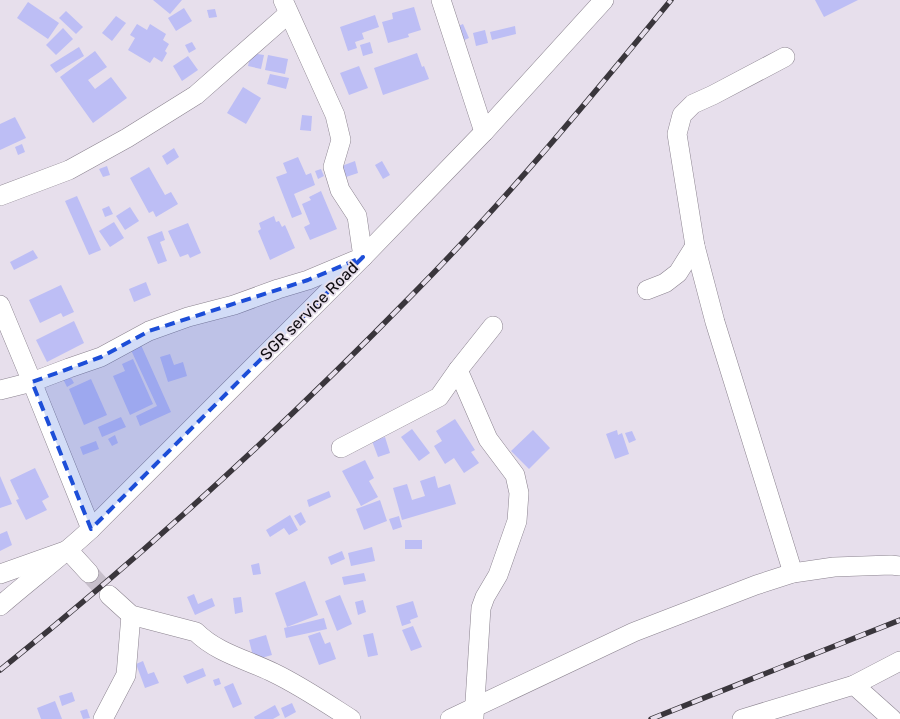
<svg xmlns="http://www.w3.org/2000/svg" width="900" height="719" viewBox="0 0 900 719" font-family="Rubik,sans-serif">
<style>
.building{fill:#bdbef5}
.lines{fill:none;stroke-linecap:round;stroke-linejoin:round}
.street-tunnel{stroke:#c7bfcb;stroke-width:19;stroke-dasharray:19 9;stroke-linecap:butt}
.street-casing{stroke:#8b838f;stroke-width:20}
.street{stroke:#fff;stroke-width:19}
.rail-casing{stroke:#3a363c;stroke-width:5.5}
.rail{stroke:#e7dfec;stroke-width:4;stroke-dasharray:11;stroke-linecap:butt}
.marked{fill:#1d4ed8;fill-opacity:0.2;stroke:#1d4ed8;stroke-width:4;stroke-dasharray:10 6;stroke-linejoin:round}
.labels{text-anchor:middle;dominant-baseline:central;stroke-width:4;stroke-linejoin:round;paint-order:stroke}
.street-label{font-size:16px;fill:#0f0c11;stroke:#e7dfec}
</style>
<rect width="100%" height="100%" fill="#e7dfec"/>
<g class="building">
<polygon points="153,0 182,0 170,14"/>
<polygon points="815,0 858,0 824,17"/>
<polygon points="28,2 59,23 48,39 17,18"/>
<polygon points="414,7 421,30 408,34 409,37 388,43 382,22 393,19 392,13"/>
<polygon points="184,8 192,21 176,31 168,18"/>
<polygon points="215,9 217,17 209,18 207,10"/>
<polygon points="66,11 83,27 76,34 59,18"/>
<polygon points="375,15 379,27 362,33 364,39 355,42 357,48 348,51 340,27"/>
<polygon points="116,16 126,23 112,41 102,33"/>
<polygon points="137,24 147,30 150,24 166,34 163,40 169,44 165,51 167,53 162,62 154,57 150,63 128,50 135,38 130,35"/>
<polygon points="463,24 469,38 462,41 456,27"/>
<polygon points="515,26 516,34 492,40 490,32"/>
<polygon points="63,28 73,39 56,55 46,45"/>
<polygon points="485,30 488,43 476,46 473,33"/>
<polygon points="192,42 196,49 189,53 185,45"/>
<polygon points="370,42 373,53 363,56 360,45"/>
<polygon points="79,47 84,56 56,73 50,65"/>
<polygon points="95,51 107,67 88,80 95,89 111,77 127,98 93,123 60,77"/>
<polygon points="251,53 264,55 261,69 248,66"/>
<polygon points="417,53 422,67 424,66 429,79 383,95 374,68"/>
<polygon points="268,55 288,59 285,74 265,70"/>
<polygon points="188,56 198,70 182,81 173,66"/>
<polygon points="359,66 368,88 349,95 340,73"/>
<polygon points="270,74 289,78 286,89 267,84"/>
<polygon points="243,87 261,98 246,124 227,113"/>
<polygon points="302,115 312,116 311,131 300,130"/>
<polygon points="15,117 26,138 0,150 0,124"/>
<polygon points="22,144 25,152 18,155 15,147"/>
<polygon points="174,148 179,157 167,165 162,156"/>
<polygon points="298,157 306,175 311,173 315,185 294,194 302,214 292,218 276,177 287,173 283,163"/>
<polygon points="355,161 358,173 343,178 339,167"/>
<polygon points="382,161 390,175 383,179 375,165"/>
<polygon points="107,166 110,175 103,177 99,169"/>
<polygon points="149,167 165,195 171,192 178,204 156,217 153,211 149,213 130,178"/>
<polygon points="321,169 324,176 318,179 315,171"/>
<polygon points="321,191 337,229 310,240 304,227 310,224 302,204 311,200 309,197"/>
<polygon points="77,196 101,250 89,255 65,201"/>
<polygon points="109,206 113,214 105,217 102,209"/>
<polygon points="130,207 139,221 125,230 116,216"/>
<polygon points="274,216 276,222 279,221 282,227 285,225 295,248 270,260 258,231 261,229 259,223"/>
<polygon points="114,222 124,238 110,247 99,231"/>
<polygon points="188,223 201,253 190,258 188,254 180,257 168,231"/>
<polygon points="162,231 165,240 160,242 167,261 158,264 147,237"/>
<polygon points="33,250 38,258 14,270 10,262"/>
<polygon points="146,282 151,295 134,302 129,289"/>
<polygon points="61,285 74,312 63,317 61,313 40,323 29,300"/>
<polygon points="74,321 84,343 47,362 36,340"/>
<polygon points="141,345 171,412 140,426 136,416 157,406 131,350"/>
<polygon points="170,354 174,365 183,362 187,376 168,382 160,357"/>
<polygon points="133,359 153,404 130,415 113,376 125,371 122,364"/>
<polygon points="70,376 74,383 67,387 63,379"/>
<polygon points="91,379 107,415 84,425 69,389"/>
<polygon points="121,417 126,427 102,437 98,427"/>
<polygon points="455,419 475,450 471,452 479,463 464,473 454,458 445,464 434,446 442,441 436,431"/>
<polygon points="412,429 430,453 419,461 401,437"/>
<polygon points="533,430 550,448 529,469 511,451"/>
<polygon points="617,430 618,435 622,433 629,454 615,459 606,434"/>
<polygon points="632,431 636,440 629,443 625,433"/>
<polygon points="115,435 118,443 112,446 108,439"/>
<polygon points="385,437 390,453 378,457 372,441"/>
<polygon points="96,441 99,449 83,455 80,447"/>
<polygon points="365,460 374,478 369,481 378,497 361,506 342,471"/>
<polygon points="35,468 49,497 42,501 47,510 26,520 16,500 19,499 10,480"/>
<polygon points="0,476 12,504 0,508"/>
<polygon points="435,476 438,488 450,484 456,504 402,520 393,488 407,484 412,500 425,496 420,481"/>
<polygon points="329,491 331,497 309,507 307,500"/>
<polygon points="380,500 387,521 364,530 356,509"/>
<polygon points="301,512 306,522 300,526 294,516"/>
<polygon points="290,515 298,530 289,535 284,528 270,537 266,530"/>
<polygon points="399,516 402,527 393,530 389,519"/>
<polygon points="7,531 12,545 0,551 0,534"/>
<rect x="405" y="540" width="17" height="9"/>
<polygon points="372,547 375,561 351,566 348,553"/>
<polygon points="342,551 345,559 331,565 328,557"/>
<polygon points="259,563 261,574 253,575 251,565"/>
<polygon points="364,573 366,581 344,585 342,577"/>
<polygon points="305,581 318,615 287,627 275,593"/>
<polygon points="194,594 198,604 212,598 215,606 195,615 187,597"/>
<polygon points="340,595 352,624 337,631 325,601"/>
<polygon points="241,597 243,612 235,614 233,598"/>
<polygon points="363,600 366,612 358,615 355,602"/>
<polygon points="413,601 418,617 410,620 411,623 402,626 396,606"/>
<polygon points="324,618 327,629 286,638 284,628"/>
<polygon points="413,626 422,647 411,651 402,630"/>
<polygon points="320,632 325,644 330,642 336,659 319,665 308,636"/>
<polygon points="373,633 378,655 368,657 363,635"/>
<polygon points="266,635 272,655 254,660 249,640"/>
<polygon points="143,661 148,674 154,672 159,683 145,688 136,664"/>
<polygon points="203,668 206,676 187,684 183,676"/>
<polygon points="219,678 221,684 215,686 213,680"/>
<polygon points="233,683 242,704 233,708 224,687"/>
<polygon points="72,692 75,701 62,706 59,696"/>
<polygon points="55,701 62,719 41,719 37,708"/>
<polygon points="292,703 296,712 285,718 281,708"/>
<polygon points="275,705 280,715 273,719 255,719 254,717"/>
<polygon points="87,709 90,718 83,719 80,711"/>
</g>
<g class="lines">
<polyline class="street-tunnel" points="89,573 109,595"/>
<defs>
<g id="street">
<polyline points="441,0 484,132"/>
<polyline points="785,57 713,95 693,104 682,115 677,134 695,246 715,322 793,573"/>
<polyline points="0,196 69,170 127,138 196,95 288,14"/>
<polyline points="647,290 665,283 678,273 695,246"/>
<polyline points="0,305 32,382 91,529"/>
<polyline points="458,370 488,439 515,475 519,493 517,521 498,575 485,597 481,608 474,717"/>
<polyline points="0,390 32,382 69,368 101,357 149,331 188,317 234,305 278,289 308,280 363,257 357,216 340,190 333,167 341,140 335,115 283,0"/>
<polyline points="341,448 439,397 458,370 493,326"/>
<polyline points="0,574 68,550 89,573"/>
<path d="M109 595 131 615 196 632C217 653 248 660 274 673 301 686 326 703 351 719"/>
<path d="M0 606C30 580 62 556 91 529L363 257 484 132 604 0"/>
<polyline points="854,685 892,719"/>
<polyline points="103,719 126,675 131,615"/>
<polyline points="450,719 634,632 756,585 793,573 834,567 891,565 900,566"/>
<polyline points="742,719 854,685 900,661"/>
</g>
</defs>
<use href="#street" class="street-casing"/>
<use href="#street" class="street"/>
<defs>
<g id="rail">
<path d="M0 670C145 554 283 427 413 294 505 201 588 101 671 0"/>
<polyline points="651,719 900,620"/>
</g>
</defs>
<use href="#rail" class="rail-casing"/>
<use href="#rail" class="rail"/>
</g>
<path class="marked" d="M363 257 91 529 32 382 101 357 149 331 308 280Z"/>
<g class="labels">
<g class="street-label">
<text transform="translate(309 311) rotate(-45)">SGR service Road</text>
</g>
</g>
</svg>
